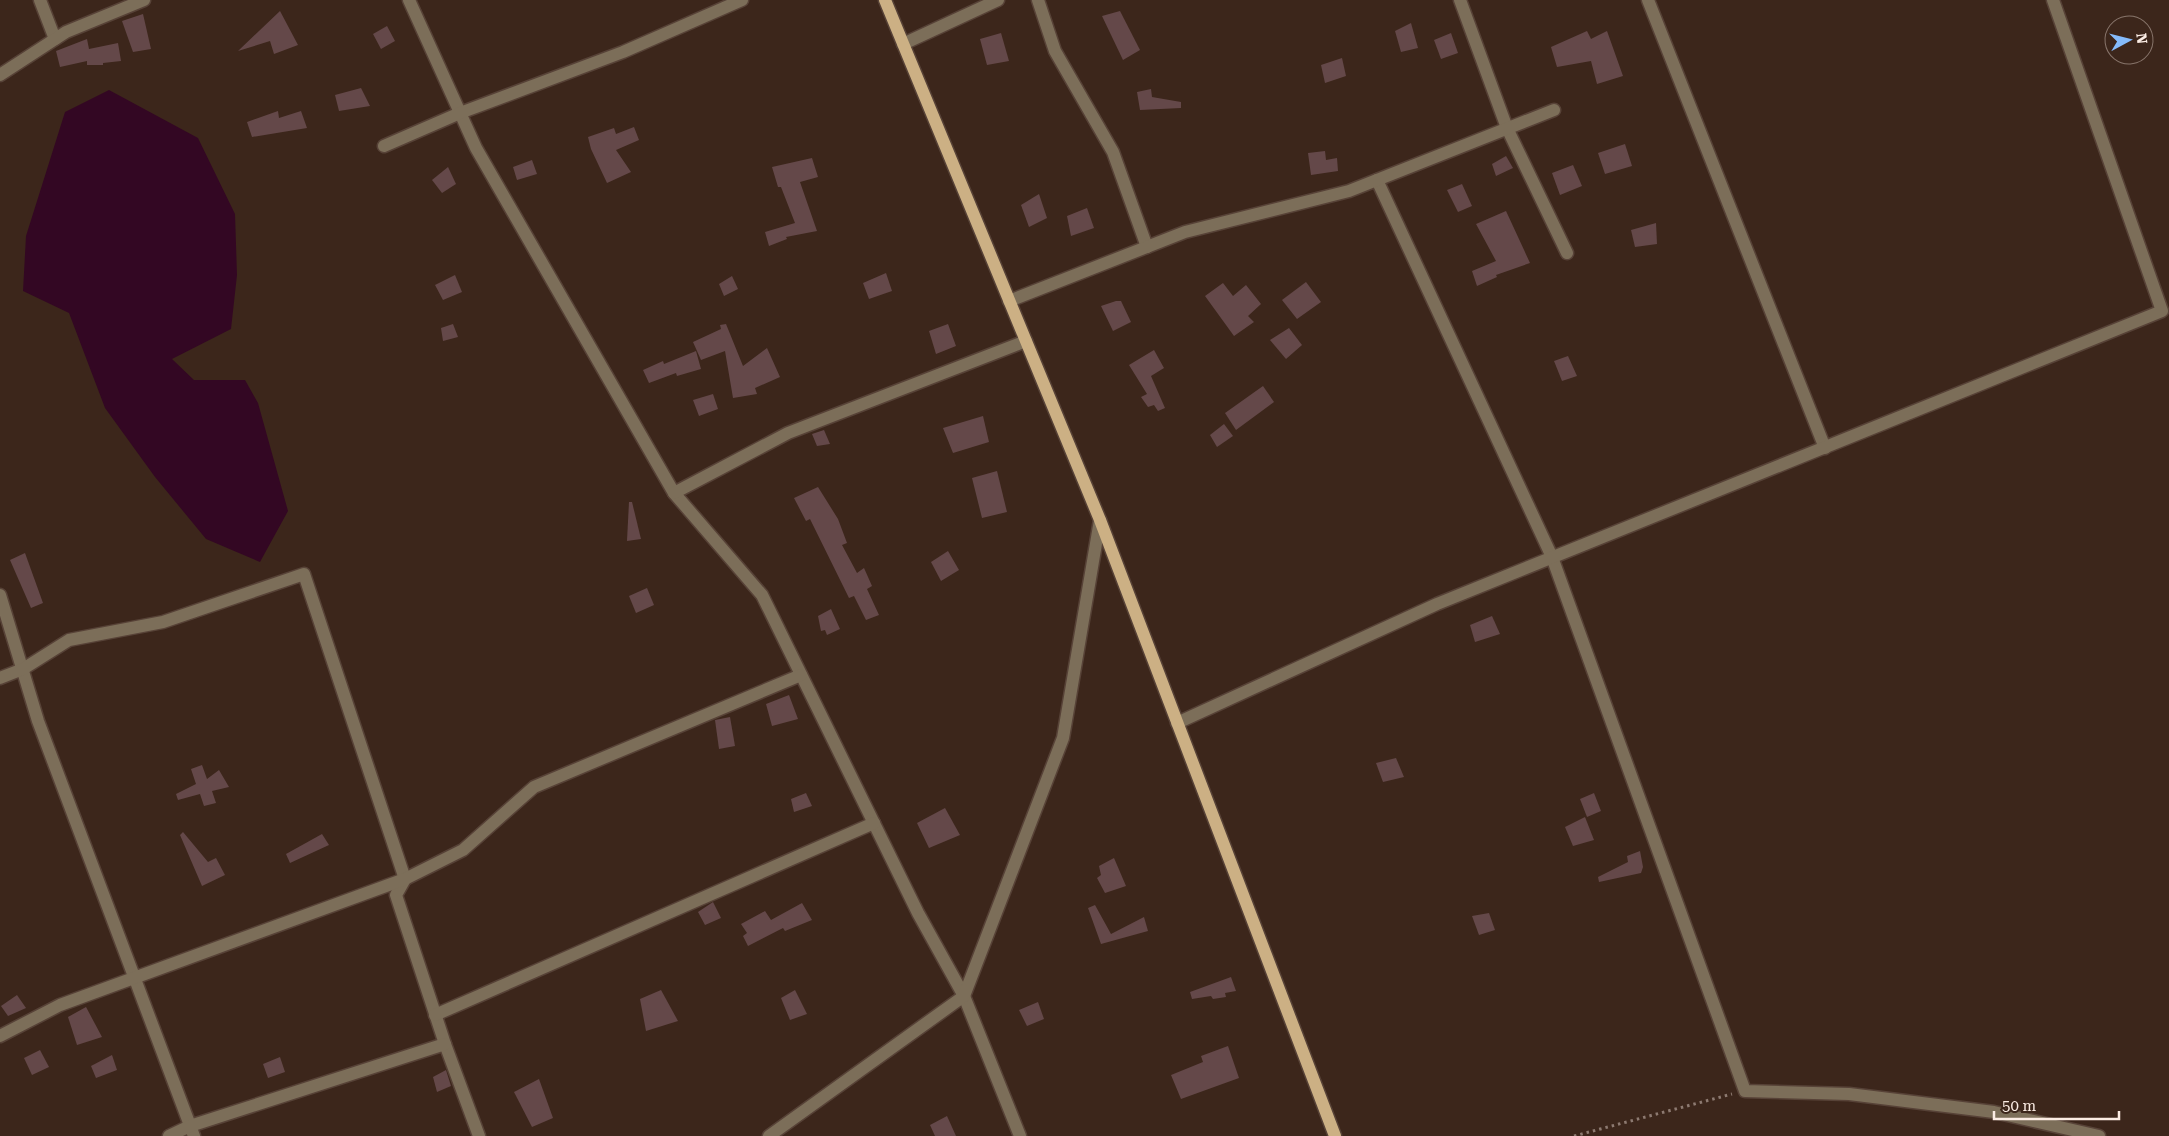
<svg xmlns="http://www.w3.org/2000/svg" width="2169" height="1136" viewBox="0 0 2169 1136" font-family="'Roboto Serif',serif">
<style>
.water{fill:#330723}
.building{fill:#644849}
.lines{fill:none;stroke-linecap:round;stroke-linejoin:round}
.minor-casing{stroke:#574237;stroke-width:15}
.major-casing{stroke:#574237;stroke-width:15}
.path{stroke:#8d7a71;stroke-width:3;stroke-dasharray:2.5 4;stroke-linecap:butt}
.minor{stroke:#7c6e59;stroke-width:12}
.major{stroke:#ccb084;stroke-width:12}
</style>
<rect width="100%" height="100%" fill="#3c261b"/>
<polygon class="water" points="109,90 198,138 235,214 237,275 231,329 172,359 194,380 245,380 258,403 288,511 260,562 206,539 155,477 105,408 69,313 23,291 26,236 65,112"/>
<g class="building">
<polygon points="280,11 298,45 274,54 270,41 238,51"/>
<polygon points="1120,11 1140,50 1123,60 1102,16"/>
<polygon points="143,14 151,49 133,52 122,21"/>
<polygon points="1411,23 1418,48 1401,52 1395,31"/>
<polygon points="387,26 395,41 381,49 373,34"/>
<polygon points="1587,31 1591,39 1607,31 1623,76 1597,84 1591,61 1557,67 1551,47"/>
<polygon points="1001,33 1009,61 987,65 980,39"/>
<polygon points="1451,33 1458,53 1441,59 1434,40"/>
<polygon points="87,39 89,49 118,43 121,61 103,63 103,65 87,65 87,61 60,67 56,51"/>
<polygon points="1342,58 1346,76 1325,83 1321,65"/>
<polygon points="361,88 370,106 339,111 335,95"/>
<polygon points="1151,89 1152,97 1181,102 1181,108 1140,110 1137,92"/>
<polygon points="278,111 279,118 301,111 307,128 252,137 247,122"/>
<polygon points="634,127 639,140 616,150 631,172 607,183 591,149 588,137 614,128 616,134"/>
<polygon points="1625,144 1632,166 1605,174 1598,153"/>
<polygon points="1325,151 1326,160 1337,158 1338,171 1311,175 1308,153"/>
<polygon points="1506,156 1513,168 1496,176 1492,164"/>
<polygon points="812,158 818,177 800,182 817,231 786,237 787,239 769,246 765,232 795,223 781,187 778,187 772,167"/>
<polygon points="532,160 537,174 517,180 513,167"/>
<polygon points="1573,165 1582,186 1560,195 1552,173"/>
<polygon points="448,167 456,184 442,193 432,180"/>
<polygon points="1462,184 1472,206 1458,212 1447,190"/>
<polygon points="1039,194 1047,218 1029,227 1021,205"/>
<polygon points="1087,208 1094,228 1071,236 1067,216"/>
<polygon points="1506,211 1530,263 1496,275 1497,277 1477,286 1472,271 1496,261 1476,224"/>
<polygon points="1656,223 1657,244 1635,247 1631,230"/>
<polygon points="886,273 892,291 869,299 863,283"/>
<polygon points="455,275 462,292 443,300 435,285"/>
<polygon points="732,276 738,289 724,296 719,284"/>
<polygon points="1306,282 1321,302 1297,319 1282,300"/>
<polygon points="1223,283 1233,296 1246,285 1261,304 1248,316 1254,322 1234,336 1205,296"/>
<polygon points="1116,301 1121,301 1131,322 1113,331 1101,306"/>
<polygon points="453,324 458,337 443,341 441,328"/>
<polygon points="726,324 743,366 767,348 780,377 755,388 757,394 733,398 725,351 701,360 693,342 721,329 720,325"/>
<polygon points="948,324 956,346 936,354 929,331"/>
<polygon points="1289,328 1302,345 1286,359 1270,340"/>
<polygon points="1154,350 1164,368 1151,376 1165,408 1158,411 1154,405 1148,407 1141,397 1147,394 1129,365"/>
<polygon points="696,351 701,369 677,376 676,373 649,383 643,370 663,361 664,364"/>
<polygon points="1568,356 1577,376 1562,381 1554,361"/>
<polygon points="1263,386 1274,402 1236,430 1225,413"/>
<polygon points="713,394 718,409 699,416 693,400"/>
<polygon points="983,416 989,442 953,453 943,428"/>
<polygon points="1224,424 1233,436 1217,447 1210,435"/>
<polygon points="824,430 830,444 817,446 812,434"/>
<polygon points="997,471 1007,512 982,518 972,478"/>
<polygon points="818,487 838,519 847,543 842,545 857,573 864,568 872,586 867,589 879,615 866,620 854,596 849,598 810,519 806,521 794,498"/>
<polygon points="629,502 632,502 641,539 627,541"/>
<polygon points="948,551 959,570 941,581 931,562"/>
<polygon points="25,553 43,603 31,608 10,560"/>
<polygon points="647,588 654,605 636,613 629,596"/>
<polygon points="831,609 840,629 827,635 825,630 821,631 818,616"/>
<polygon points="1492,616 1500,634 1475,642 1470,625"/>
<polygon points="789,695 798,719 772,726 766,704"/>
<polygon points="730,717 735,746 719,749 715,720"/>
<polygon points="1396,758 1404,777 1383,782 1376,763"/>
<polygon points="202,765 207,779 219,770 229,787 212,791 216,803 204,806 200,794 178,800 176,794 196,784 191,769"/>
<polygon points="806,793 812,806 794,812 791,799"/>
<polygon points="1594,793 1601,811 1587,817 1580,799"/>
<polygon points="945,808 960,835 929,848 917,823"/>
<polygon points="1585,817 1594,840 1573,846 1565,827"/>
<polygon points="183,832 208,862 216,858 225,875 202,886 180,835"/>
<polygon points="322,834 329,845 290,863 286,854"/>
<polygon points="1640,851 1643,867 1641,873 1599,882 1598,877 1628,862 1627,856"/>
<polygon points="1114,858 1126,886 1105,893 1097,878 1101,875 1099,866"/>
<polygon points="713,902 721,918 705,925 698,912"/>
<polygon points="802,903 812,920 785,931 783,928 748,946 743,936 747,933 741,924 765,911 771,920"/>
<polygon points="1095,905 1111,934 1144,917 1148,931 1101,944 1088,908"/>
<polygon points="1489,913 1495,930 1479,935 1472,916"/>
<polygon points="1231,977 1236,991 1225,993 1226,997 1213,999 1211,996 1192,999 1190,992"/>
<polygon points="661,990 678,1021 646,1031 640,999"/>
<polygon points="795,990 807,1014 790,1020 781,998"/>
<polygon points="17,995 26,1008 8,1016 1,1006"/>
<polygon points="1038,1002 1044,1019 1027,1026 1019,1010"/>
<polygon points="86,1007 102,1037 77,1045 68,1017"/>
<polygon points="1228,1046 1239,1078 1181,1099 1171,1075 1203,1062 1201,1056"/>
<polygon points="40,1050 49,1067 32,1075 24,1058"/>
<polygon points="112,1055 117,1070 96,1078 91,1066"/>
<polygon points="280,1057 285,1072 268,1078 263,1064"/>
<polygon points="446,1070 451,1086 437,1092 433,1077"/>
<polygon points="539,1079 553,1118 532,1127 514,1092"/>
<polygon points="947,1116 956,1136 935,1136 930,1125"/>
</g>
<g class="lines">
<defs>
<g id="minor">
<polyline points="40,0 55,39"/>
<polyline points="409,0 476,148 674,493 762,595 918,913 964,996 1020,1136"/>
<polyline points="1038,0 1055,51 1113,152 1147,247"/>
<polyline points="1460,0 1507,128 1567,253"/>
<polyline points="1648,0 1825,448"/>
<polyline points="903,44 998,0"/>
<polyline points="0,75 66,32 144,0"/>
<polyline points="384,146 460,113 623,52 742,0"/>
<polyline points="1377,180 1552,557 1745,1091 1849,1094 1994,1112 2099,1136"/>
<polyline points="1009,301 1185,232 1349,191 1554,110"/>
<polyline points="674,493 788,433 1026,341"/>
<polyline points="0,595 38,721 194,1136"/>
<polyline points="0,678 23,669 69,640 163,622 304,574 405,879 396,895 445,1044 479,1136"/>
<polyline points="1177,723 1437,604 2162,311 2053,0"/>
<polyline points="435,1015 874,823"/>
<polyline points="0,1036 60,1005 405,879 463,850 534,787 801,675"/>
<polyline points="169,1136 190,1126 445,1044"/>
<polyline points="769,1136 964,996 1063,738 1100,520"/>
</g>
<polyline id="major" points="885,0 1100,520 1335,1136"/>
</defs>
<use href="#minor" class="minor-casing"/>
<use href="#major" class="major-casing"/>
<polyline class="path" points="1574,1136 1732,1094"/>
<use href="#minor" class="minor"/>
<use href="#major" class="major"/>
</g>
<g transform="translate(2129 40) rotate(83)"><circle r="24" fill="#3c261b" stroke="#88756b"/>
<path d="M0-4L9 19L0 12L-9 19Z" fill="#85bbfb"/>
<text y="-8" font-size="14" font-weight="bold" text-anchor="middle" fill="#fbece4">N</text>
</g>
<path d="M1994 1111v8h125v-8" fill="none" stroke="#fbece4" stroke-width="2.5"/>
<text x="2002" y="1111" font-size="15" fill="#fbece4" stroke="#3c261b" stroke-width="4" paint-order="stroke">50 m</text>
</svg>
